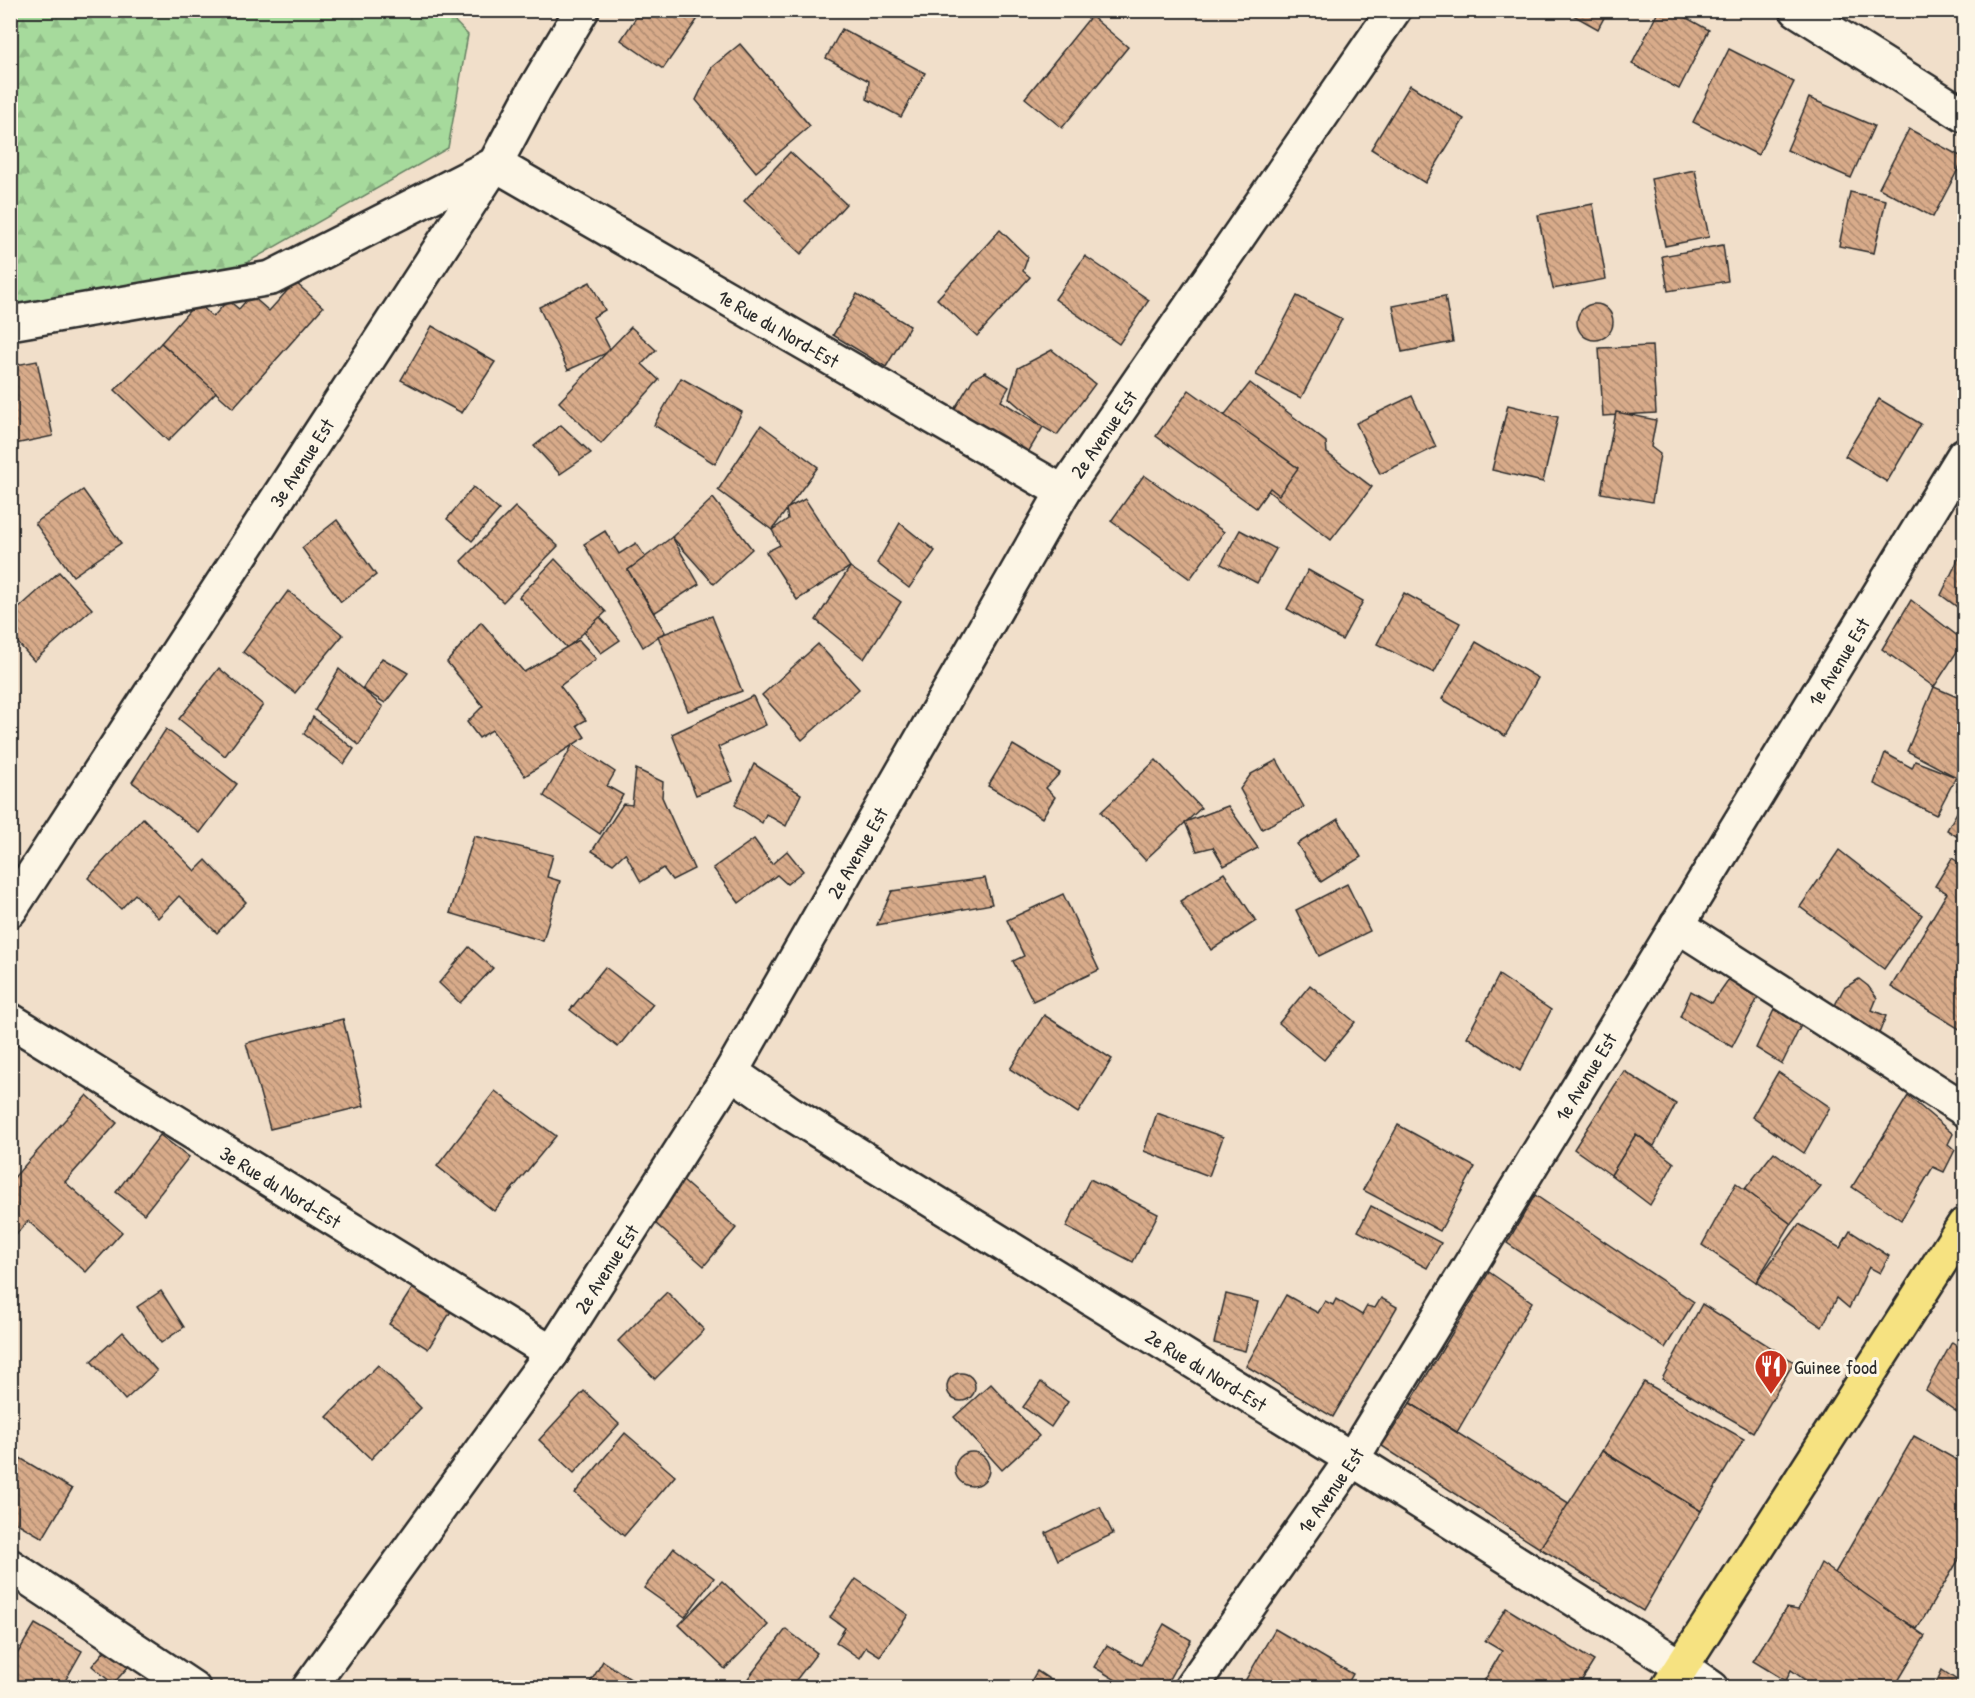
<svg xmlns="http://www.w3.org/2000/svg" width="1975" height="1698" viewBox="0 0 1975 1698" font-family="'Patrick Hand',sans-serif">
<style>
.forest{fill:url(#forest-firs);stroke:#688264;stroke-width:1.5}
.building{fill:url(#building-back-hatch);stroke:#2b2b2b;stroke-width:1.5}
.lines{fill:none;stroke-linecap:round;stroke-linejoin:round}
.minor-casing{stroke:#2b2b2b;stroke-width:38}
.highway-casing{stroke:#2b2b2b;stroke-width:38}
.minor{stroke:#fcf5e5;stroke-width:33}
.highway{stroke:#f6e281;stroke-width:33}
.labels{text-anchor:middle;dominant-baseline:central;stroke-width:6;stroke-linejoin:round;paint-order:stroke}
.street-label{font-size:20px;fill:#2b2b2b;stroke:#fcf5e5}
.poi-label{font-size:20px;fill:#2b2b2b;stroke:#fcf5e5;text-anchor:start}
</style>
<defs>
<pattern id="forest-firs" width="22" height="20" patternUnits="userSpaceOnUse" patternTransform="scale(1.5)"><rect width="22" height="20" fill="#a6da9c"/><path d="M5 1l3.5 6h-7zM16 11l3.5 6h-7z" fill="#8fbb87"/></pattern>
<pattern id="building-back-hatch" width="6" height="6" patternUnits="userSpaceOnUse" patternTransform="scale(1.5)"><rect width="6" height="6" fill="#d8ab8a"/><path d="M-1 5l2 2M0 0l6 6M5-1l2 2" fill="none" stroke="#af8b71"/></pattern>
</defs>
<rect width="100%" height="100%" fill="#f1dfca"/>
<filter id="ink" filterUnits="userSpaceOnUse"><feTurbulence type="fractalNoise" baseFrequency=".0167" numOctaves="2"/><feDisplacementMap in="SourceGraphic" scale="12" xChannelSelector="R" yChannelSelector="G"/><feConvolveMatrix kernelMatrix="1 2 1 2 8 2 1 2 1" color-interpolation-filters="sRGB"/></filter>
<g filter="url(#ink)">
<polygon class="forest" points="11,10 445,11 468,35 448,148 241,266 11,306"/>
<g class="building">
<polygon points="641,10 704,10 663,69 621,40"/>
<polygon points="1564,10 1608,10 1598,29"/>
<polygon points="1659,10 1672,10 1709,30 1679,89 1632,64"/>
<polygon points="1091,16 1128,47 1062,128 1025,98"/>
<polygon points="842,29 925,73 901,117 867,99 869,81 826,58"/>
<polygon points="740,44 810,126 756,172 696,100 712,67"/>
<polygon points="1729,49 1794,82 1758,155 1693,122"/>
<polygon points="1410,85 1464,119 1425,183 1371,149"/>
<polygon points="1809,98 1874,126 1851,178 1787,150"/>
<polygon points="1909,129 1964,158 1933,217 1879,188"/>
<polygon points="790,152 846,204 801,254 744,201"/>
<polygon points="1695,170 1709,237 1665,246 1651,179"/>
<polygon points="1850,192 1886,200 1874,253 1839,246"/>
<polygon points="1593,204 1606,279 1553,289 1538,215"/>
<polygon points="1000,230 1028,257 1023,271 1030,277 977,336 937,299"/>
<polygon points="1723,245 1728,281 1668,291 1662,256"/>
<polygon points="1085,256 1149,300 1119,344 1055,299"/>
<polygon points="295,282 323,307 233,408 161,343 197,302 213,317 228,300 239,309 251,295 269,311"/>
<polygon points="590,282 605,310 593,317 611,351 568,370 539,307"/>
<polygon points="857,294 910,326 886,367 833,335"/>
<polygon points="1297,296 1342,319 1301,398 1256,375"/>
<polygon points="1445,296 1453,342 1402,352 1393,306"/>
<circle cx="1595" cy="322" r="18"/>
<polygon points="432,326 495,362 462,413 401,380"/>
<polygon points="631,327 656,350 642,364 659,380 601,444 559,402"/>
<polygon points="161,343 216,392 168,441 115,390"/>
<polygon points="1652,346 1656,413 1603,416 1599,348"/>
<polygon points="1052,350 1095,384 1057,435 1043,427 1009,398 1018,368"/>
<polygon points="37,361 53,436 10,445 10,366"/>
<polygon points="985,372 1009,387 1001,401 1043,427 1023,461 950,416 973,379"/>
<polygon points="681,378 742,412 715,464 654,425"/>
<polygon points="1250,383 1326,442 1327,453 1372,487 1331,540 1267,490 1285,467 1222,418"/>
<polygon points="1189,390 1298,468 1279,495 1270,488 1256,508 1156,436"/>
<polygon points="1412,396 1436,447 1380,474 1356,423"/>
<polygon points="1879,399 1921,424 1887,482 1845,456"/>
<polygon points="1508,405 1558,417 1543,482 1492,470"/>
<polygon points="1616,412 1656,420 1651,447 1660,454 1652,502 1601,493"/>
<polygon points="561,425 591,453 560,474 534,446"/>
<polygon points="761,425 818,467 772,530 718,490"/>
<polygon points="1144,475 1224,532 1190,579 1111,521"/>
<polygon points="473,487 499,510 472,541 447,519"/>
<polygon points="83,490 121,543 73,576 35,523"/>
<polygon points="713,498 752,549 714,584 672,537"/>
<polygon points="805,499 850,567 797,600 766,552 780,545 772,530 788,519 786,509"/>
<polygon points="515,507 558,546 503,602 461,561"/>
<polygon points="337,520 376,575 341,602 302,548"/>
<polygon points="900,523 935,551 909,588 877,563"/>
<polygon points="1240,530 1276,549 1257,583 1221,564"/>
<polygon points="605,531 619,554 636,543 646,558 628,570 665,632 643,647 584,544"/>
<polygon points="672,537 699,584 654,613 628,570"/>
<polygon points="1964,547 1964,612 1941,595"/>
<polygon points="555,559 606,612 567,648 519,597"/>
<polygon points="850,567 901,602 864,659 816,620"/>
<polygon points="1308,570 1363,601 1342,640 1287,609"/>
<polygon points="59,572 92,609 34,661 10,634 10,616"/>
<polygon points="288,591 343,635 295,693 243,652"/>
<polygon points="1404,593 1460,623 1434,673 1377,644"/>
<polygon points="1911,600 1964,641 1934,687 1882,649"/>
<polygon points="712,616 742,691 688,711 658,636"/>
<polygon points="600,617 620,640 601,653 584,632"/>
<polygon points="481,622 524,672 579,640 596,659 560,686 586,720 577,725 585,737 525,776 492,730 479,738 467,722 483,706 447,662"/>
<polygon points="1476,642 1538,678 1505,736 1442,699"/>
<polygon points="818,644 859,689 802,740 762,695"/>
<polygon points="382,658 408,673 385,703 362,689"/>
<polygon points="219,668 263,705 225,756 179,719"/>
<polygon points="339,669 383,707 359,745 315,710"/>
<polygon points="1934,687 1964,700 1964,757 1956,777 1907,751"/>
<polygon points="753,696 766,725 718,747 733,781 696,795 672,734"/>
<polygon points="313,717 354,749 344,764 304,734"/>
<polygon points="166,729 237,784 200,833 132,782"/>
<polygon points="573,744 615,772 607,786 623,795 600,834 544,796"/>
<polygon points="1013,745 1060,773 1046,788 1055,797 1042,818 988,786"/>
<polygon points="1885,753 1912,768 1915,761 1956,777 1936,815 1874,784"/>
<polygon points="1156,760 1201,808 1145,860 1101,812"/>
<polygon points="1277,760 1304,807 1262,829 1240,789 1251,774"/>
<polygon points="754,764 801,794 786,826 766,814 762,823 735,805"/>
<polygon points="636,769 663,782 662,797 694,869 672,880 663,868 641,882 625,853 613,864 592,851 623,804 632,805"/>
<polygon points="1964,778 1964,795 1957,790"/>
<polygon points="1964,800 1964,841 1947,830"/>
<polygon points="1228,806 1258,848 1224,866 1213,847 1197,851 1185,822"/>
<polygon points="143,818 195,871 206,860 246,902 217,933 179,896 158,918 135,894 121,909 88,878"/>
<polygon points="1338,819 1361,857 1321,882 1297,844"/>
<polygon points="474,836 553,855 547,877 560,881 543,941 450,913"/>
<polygon points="754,839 772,864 787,851 803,871 787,884 777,875 739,903 713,868"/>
<polygon points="1839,850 1922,915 1884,969 1800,907"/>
<polygon points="1952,858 1964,866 1964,1024 1961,1030 1891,987 1947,893 1935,886"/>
<polygon points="1224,873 1256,921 1211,950 1180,901"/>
<polygon points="985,878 992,904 877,925 892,891"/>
<polygon points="1347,884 1370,931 1319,956 1296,910"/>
<polygon points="1063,894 1099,970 1033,1001 1013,961 1024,956 1007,920"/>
<polygon points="469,947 493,968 460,1003 439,983"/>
<polygon points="605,967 653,1004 618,1047 570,1010"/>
<polygon points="1733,973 1761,992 1732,1047 1680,1017 1691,991 1712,1003"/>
<polygon points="1499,975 1551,1010 1520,1071 1467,1037"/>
<polygon points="1859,979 1868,986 1877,998 1872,1010 1886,1016 1878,1036 1835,1018 1836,1003 1844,988"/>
<polygon points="1310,985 1355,1022 1324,1060 1279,1023"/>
<polygon points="1780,997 1806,1015 1782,1064 1756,1048"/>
<polygon points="1044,1015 1112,1059 1078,1113 1010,1069"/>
<polygon points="343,1019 364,1106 270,1129 246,1043"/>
<polygon points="1624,1071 1676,1104 1654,1146 1636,1134 1611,1175 1574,1149"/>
<polygon points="1778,1072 1830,1107 1804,1153 1752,1117"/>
<polygon points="495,1091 556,1136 494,1211 437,1166"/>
<polygon points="87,1095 117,1123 65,1182 122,1232 86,1272 28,1221 10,1241 10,1182"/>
<polygon points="1908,1096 1953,1134 1948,1144 1955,1150 1944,1172 1933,1167 1901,1220 1852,1187"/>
<polygon points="1157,1113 1223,1137 1209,1176 1144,1151"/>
<polygon points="1398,1125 1475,1167 1440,1231 1363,1190"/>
<polygon points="1636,1134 1674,1163 1650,1205 1611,1175"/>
<polygon points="160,1135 189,1157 144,1214 116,1192"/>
<polygon points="1774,1152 1821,1187 1791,1224 1744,1190"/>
<polygon points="681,1179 736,1228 704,1266 648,1217"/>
<polygon points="1090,1179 1158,1214 1133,1262 1066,1227"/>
<polygon points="1736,1183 1791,1224 1756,1282 1702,1245"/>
<polygon points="1535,1195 1694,1302 1665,1348 1507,1243"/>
<polygon points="1371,1206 1441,1243 1427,1268 1358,1231"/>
<polygon points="1799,1224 1840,1248 1850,1231 1889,1256 1880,1273 1869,1267 1849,1308 1837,1298 1822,1327 1756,1282"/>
<polygon points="1489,1272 1532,1302 1457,1432 1410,1403"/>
<polygon points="415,1284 453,1308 428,1349 389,1324"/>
<polygon points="161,1291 184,1327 161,1343 137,1307"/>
<polygon points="667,1292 704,1330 655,1379 618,1341"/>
<polygon points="1226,1294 1258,1302 1245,1351 1214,1343"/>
<polygon points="1286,1295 1318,1313 1325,1301 1333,1305 1336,1299 1362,1315 1367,1306 1375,1308 1381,1298 1397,1307 1333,1417 1246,1366"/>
<polygon points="1702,1304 1794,1362 1753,1432 1662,1379"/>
<polygon points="123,1332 157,1371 125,1400 91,1361"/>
<polygon points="1952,1342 1964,1350 1964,1417 1926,1390"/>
<polygon points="378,1365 421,1408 371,1459 327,1417"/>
<circle cx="961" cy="1387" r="14"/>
<polygon points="1041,1382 1068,1402 1051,1427 1023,1407"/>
<polygon points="1644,1382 1744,1439 1701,1511 1602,1451"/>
<polygon points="991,1384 1039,1436 1002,1470 954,1417"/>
<polygon points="584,1391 619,1424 574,1473 539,1440"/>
<polygon points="1410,1403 1575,1507 1547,1553 1382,1446"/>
<polygon points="625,1433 675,1476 624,1536 575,1493"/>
<polygon points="1914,1436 1964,1464 1964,1551 1917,1629 1832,1578"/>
<polygon points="1602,1451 1701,1511 1643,1611 1540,1548"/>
<polygon points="10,1452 72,1489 43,1538 10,1519"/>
<circle cx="972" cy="1469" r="17"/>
<polygon points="1100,1507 1113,1534 1058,1560 1046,1533"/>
<polygon points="674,1548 714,1578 685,1617 644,1588"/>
<polygon points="1821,1563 1925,1636 1894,1688 1816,1688 1791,1670 1786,1681 1753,1661 1786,1608 1798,1610"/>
<polygon points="856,1579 908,1615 880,1656 866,1647 859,1658 836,1642 845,1628 830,1617"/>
<polygon points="722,1581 768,1625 725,1669 679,1625"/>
<polygon points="1506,1608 1594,1661 1577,1688 1480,1688 1502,1651 1485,1641"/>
<polygon points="35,1624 82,1651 61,1688 10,1687 10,1666"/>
<polygon points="1164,1624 1191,1640 1164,1688 1129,1688 1094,1667 1107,1645 1141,1665"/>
<polygon points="786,1629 817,1653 790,1688 754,1688 746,1681"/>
<polygon points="1275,1629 1353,1674 1345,1688 1241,1688"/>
<polygon points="107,1648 128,1667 113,1684 92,1666"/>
<polygon points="603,1661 644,1688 587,1688"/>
<polygon points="1942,1670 1964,1685 1964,1688 1934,1688"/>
<polygon points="1037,1671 1063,1688 1027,1688"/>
</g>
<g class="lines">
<defs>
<g id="minor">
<polyline points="1797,10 1964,115"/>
<path id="s1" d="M10 323 271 278 495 164 1063 492"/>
<path id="s2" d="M10 910 495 164 535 89 582 10"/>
<polyline points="1677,925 1964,1109"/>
<path id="s3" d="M10 1020 552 1353"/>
<path id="s4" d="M731 1072 790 1113 1352 1459 1682 1667 1712 1688"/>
<polyline points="10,1566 193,1688"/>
<path id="s5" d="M309 1688 552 1353 731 1072 1063 492 1394 10"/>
<path id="s6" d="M1191 1688 1352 1459 1964 455"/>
</g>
<polyline id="highway" points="1668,1688 1964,1225"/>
</defs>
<use href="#minor" class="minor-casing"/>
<use href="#highway" class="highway-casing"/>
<use href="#minor" class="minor"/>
<use href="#highway" class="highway"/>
</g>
</g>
<defs>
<symbol id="restaurant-pin" viewBox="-11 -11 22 30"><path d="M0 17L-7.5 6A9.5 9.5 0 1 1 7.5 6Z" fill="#c8321e" stroke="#fcf5e5"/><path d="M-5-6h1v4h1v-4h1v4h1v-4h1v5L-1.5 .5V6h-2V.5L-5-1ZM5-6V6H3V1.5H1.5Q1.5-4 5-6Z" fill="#fff"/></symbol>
</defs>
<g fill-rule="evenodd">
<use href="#restaurant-pin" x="1752" y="1347" width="38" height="52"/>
</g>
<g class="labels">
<g class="street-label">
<text stroke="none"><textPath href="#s1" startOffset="844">1e Rue du Nord-Est</textPath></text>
<text stroke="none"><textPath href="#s5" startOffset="1486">2e Avenue Est</textPath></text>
<text stroke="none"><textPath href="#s2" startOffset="534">3e Avenue Est</textPath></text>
<text stroke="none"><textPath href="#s6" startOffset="1214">1e Avenue Est</textPath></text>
<text stroke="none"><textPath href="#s5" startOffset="1000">2e Avenue Est</textPath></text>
<text stroke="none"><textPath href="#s6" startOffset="728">1e Avenue Est</textPath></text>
<text stroke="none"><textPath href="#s3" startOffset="318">3e Rue du Nord-Est</textPath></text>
<text stroke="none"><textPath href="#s5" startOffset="514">2e Avenue Est</textPath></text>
<text stroke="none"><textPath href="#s4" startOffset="561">2e Rue du Nord-Est</textPath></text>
<text stroke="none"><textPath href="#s6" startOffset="242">1e Avenue Est</textPath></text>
</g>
<g class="poi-label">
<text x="1794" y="1366">Guinee food</text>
</g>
</g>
<rect width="1975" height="1698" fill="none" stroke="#fcf5e5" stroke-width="36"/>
<rect x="18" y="18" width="1939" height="1662" fill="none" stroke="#2b2b2b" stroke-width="2" filter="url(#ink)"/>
</svg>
